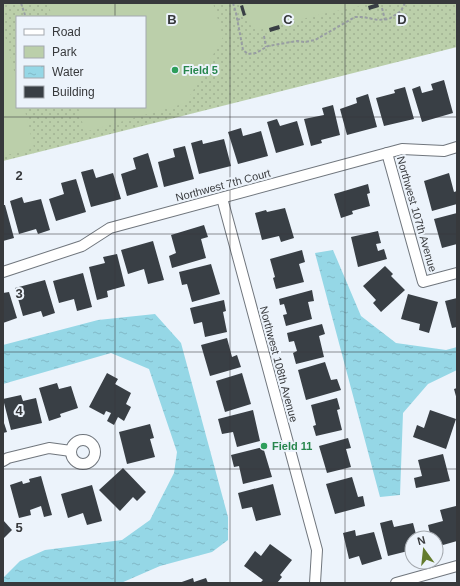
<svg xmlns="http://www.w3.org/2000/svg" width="460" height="586" viewBox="0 0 460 586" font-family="Helvetica,sans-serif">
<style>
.green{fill:url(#green-dots);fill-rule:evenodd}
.pitch{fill:#bbcfaa}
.water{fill:url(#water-ripples)}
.building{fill:#393f45}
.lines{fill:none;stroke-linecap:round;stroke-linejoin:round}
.minor-casing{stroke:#70767d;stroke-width:12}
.path{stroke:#989da3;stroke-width:2;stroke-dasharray:3 2;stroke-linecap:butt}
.minor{stroke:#fff;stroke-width:10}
.grid{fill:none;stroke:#37393c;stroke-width:1;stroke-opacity:0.55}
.leisure-dot{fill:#2e9e5b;stroke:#ecf3fb;stroke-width:1.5}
.labels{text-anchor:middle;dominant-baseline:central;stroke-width:4;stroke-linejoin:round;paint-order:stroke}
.leisure-label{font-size:11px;font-weight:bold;fill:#27864d;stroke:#ecf3fb;text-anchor:start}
.street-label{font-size:11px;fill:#37393c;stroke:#ecf3fb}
.grid-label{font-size:13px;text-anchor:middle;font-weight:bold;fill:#37393c;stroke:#ecf3fb;stroke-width:4;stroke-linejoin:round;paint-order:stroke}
</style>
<defs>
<pattern id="green-dots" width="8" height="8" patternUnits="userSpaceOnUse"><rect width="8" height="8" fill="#bbcfaa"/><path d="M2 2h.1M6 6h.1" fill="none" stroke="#a1b293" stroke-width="1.8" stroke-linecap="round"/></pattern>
<pattern id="water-ripples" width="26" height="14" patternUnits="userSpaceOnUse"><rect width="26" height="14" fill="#95d7e6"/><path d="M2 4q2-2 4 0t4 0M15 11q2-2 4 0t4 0" fill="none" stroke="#81b9c6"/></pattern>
</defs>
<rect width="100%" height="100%" fill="#ecf3fb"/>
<path class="green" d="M3 3H457V47L3 161ZM17 17H145V107H17Z"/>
<g class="pitch">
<polygon points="48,3 213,3 223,37 186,103 85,132 78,107 145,107 145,17 52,17"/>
<polygon points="243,3 375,3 322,14 259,30 251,26"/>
<polygon points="3,28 17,82 17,107 24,107 34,148 3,156"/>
</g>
<g class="water">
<polygon points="333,250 361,316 396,343 446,350 457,347 457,370 428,384 403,413 400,495 380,497 315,253"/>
<polygon points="155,314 181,343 228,517 228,540 212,552 160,566 121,583 3,583 3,578 20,561 45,550 122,540 150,520 174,473 177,452 149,369 111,353 3,384 3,345 98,320"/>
</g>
<g class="building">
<polygon points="378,3 379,7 369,10 368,6"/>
<polygon points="243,5 246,15 243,16 240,6"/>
<polygon points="279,25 280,29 270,32 269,28"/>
<polygon points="444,80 453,113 422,122 412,89 420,86 422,93 433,90 431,84"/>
<polygon points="405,87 414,119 384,126 376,98 395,93 394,90"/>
<polygon points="368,94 377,127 347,135 340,109 357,103 356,98"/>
<polygon points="333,105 340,135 321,140 322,143 311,146 304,119 324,115 322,108"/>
<polygon points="277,119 280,126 297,121 304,145 276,153 267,122"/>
<polygon points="241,128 243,136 261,131 268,156 238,164 228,132"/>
<polygon points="224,139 231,166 199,174 191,143 202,140 203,144"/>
<polygon points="185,146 194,179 164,187 158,162 175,157 173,149"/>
<polygon points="148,153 158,187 127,196 121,174 136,169 133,158"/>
<polygon points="93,169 96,178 113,173 121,199 91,207 81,172"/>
<polygon points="449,173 454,192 457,191 457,204 432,211 424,181"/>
<polygon points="76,179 86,212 56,221 49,199 64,194 61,183"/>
<polygon points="368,184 370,193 367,194 370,206 352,211 353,214 341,218 334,194"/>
<polygon points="22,197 24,203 41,199 50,230 38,234 36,229 19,234 10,201"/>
<polygon points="3,205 5,205 14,238 3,241"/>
<polygon points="285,208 294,238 281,242 279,236 262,240 255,213 266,210 267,212"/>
<polygon points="457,213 457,244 442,248 434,219"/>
<polygon points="204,225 208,237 201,239 206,258 172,268 169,256 176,253 171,235"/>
<polygon points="378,231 381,243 376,244 378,251 384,249 387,259 358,267 351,237"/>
<polygon points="153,241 164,280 148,284 144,269 128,274 121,250"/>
<polygon points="302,250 305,262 299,264 304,282 276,289 273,278 275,277 270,259"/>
<polygon points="117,254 125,286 107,291 108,297 97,300 89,267 105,263 103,257"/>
<polygon points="211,264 220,294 192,302 187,284 182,285 179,272"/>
<polygon points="385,266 393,274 391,276 405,290 381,312 373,303 376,300 363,286"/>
<polygon points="83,273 92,307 77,311 74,299 59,303 53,281"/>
<polygon points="45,280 55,313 43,317 41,311 23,316 15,288"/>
<polygon points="312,290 314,301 308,302 312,319 286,326 283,315 287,314 284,304 280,305 279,299"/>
<polygon points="9,292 17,318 3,323 3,293"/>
<polygon points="408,294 438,302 429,333 419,330 420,324 401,319"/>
<polygon points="457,298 457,327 452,328 445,301"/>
<polygon points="224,300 226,311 223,312 227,332 205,337 202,322 194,324 190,308"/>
<polygon points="322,324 325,334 319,336 324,357 296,364 293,353 297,351 294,341 289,342 287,333"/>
<polygon points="227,338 232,357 237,355 241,367 210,376 201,345"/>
<polygon points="325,362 331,380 337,379 341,390 306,400 298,370"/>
<polygon points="107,373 118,379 115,384 131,393 126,404 131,407 124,421 118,417 114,425 107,421 111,413 106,411 104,415 89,407"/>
<polygon points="242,373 251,404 225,412 216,381"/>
<polygon points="57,383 59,389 71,386 78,408 60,414 61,417 49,421 39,388"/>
<polygon points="457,388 457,400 454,389"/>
<polygon points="21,395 23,401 36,398 42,423 11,430 3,399"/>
<polygon points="337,398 340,409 337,410 342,430 316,436 313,426 316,425 311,405"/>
<polygon points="253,410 260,441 237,447 233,432 222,434 218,419"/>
<polygon points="430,410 456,419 446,449 413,437 417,425 424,428"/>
<polygon points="3,420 7,432 3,433"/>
<polygon points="150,424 154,438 150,439 155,457 127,464 119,432"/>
<polygon points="348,438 351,448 346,449 351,467 327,473 319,446"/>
<polygon points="263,447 272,477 243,484 239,466 234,467 231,455"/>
<polygon points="443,454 450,481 416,488 414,478 422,476 418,460"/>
<polygon points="123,468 146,492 137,501 133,497 120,511 99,490"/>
<polygon points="41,476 52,515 44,517 41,506 30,510 31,515 19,518 10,485 22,481 23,484 30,482 29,479"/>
<polygon points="352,477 358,497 363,496 365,506 335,514 326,484"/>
<polygon points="273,484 281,515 256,521 252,507 242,509 238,493"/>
<polygon points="92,485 102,521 87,525 83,513 68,518 61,494"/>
<polygon points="456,506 457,511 457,541 436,547 436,538 431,538 428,525 443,521 440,510"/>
<polygon points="3,520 12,530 3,539"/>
<polygon points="392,520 394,527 413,523 417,538 412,538 412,550 388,556 380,523"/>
<polygon points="355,530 356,536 374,532 382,559 362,565 359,556 349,559 343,533"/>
<polygon points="270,544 292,560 280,575 282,577 277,583 260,583 263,580 244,566 255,551 261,556"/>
<polygon points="193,578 194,582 206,578 208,583 179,583"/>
</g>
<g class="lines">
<defs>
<g id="minor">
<polyline points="387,153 423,282 457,273"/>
<polyline points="222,198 317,550 315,583"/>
<polyline points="3,272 82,246 110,228 402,149 444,151 457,147"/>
<circle cx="83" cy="452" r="12"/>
<polyline points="3,461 8,458 49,448 71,451"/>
<polyline points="396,583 457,566"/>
</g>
</defs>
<use href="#minor" class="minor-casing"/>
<g class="path">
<polyline points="21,3 25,15"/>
<polyline points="233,3 236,13 243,50 248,54 256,53 268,46 297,41 305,42 315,40 355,17 363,17 378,20 389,19 401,11 405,3"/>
<polyline points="382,8 385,20"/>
<polyline points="237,20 242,18"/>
<polyline points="264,36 266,47"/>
</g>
<use href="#minor" class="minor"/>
</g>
<path class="grid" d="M115 3V17M230 3V583M345 3V583M115 107V583M3 117H457M3 234H457M3 352H457M3 469H457"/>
<g class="leisure-dot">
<circle cx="175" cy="70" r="4"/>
<circle cx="264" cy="446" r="4"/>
</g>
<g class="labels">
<g class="leisure-label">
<text x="183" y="70">Field 5</text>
<text x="272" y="446">Field 11</text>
</g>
<g class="street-label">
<text transform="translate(223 185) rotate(-15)">Northwest 7th Court</text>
<text transform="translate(417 214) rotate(74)">Northwest 107th Avenue</text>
<text transform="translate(279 364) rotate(75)">Northwest 108th Avenue</text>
</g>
</g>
<g class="grid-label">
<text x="172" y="24">B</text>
<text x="288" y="24">C</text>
<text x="402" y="24">D</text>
<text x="19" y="180">2</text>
<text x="19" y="298">3</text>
<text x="19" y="415">4</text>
<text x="19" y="532">5</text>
</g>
<rect width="460" height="586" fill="none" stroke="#37393c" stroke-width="8"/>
<rect x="16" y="16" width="130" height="92" fill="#ecf3fb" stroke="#a4a9af"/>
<rect x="24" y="29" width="20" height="6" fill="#ffffff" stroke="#a4a9af"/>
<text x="52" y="36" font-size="12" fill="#37393c">Road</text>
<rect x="24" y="46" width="20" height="12" fill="#bbcfaa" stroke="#a4a9af"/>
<text x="52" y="56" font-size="12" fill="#37393c">Park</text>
<rect x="24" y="66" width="20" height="12" fill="url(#water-ripples)" stroke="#a4a9af"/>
<text x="52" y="76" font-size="12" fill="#37393c">Water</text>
<rect x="24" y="86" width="20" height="12" fill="#393f45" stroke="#a4a9af"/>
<text x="52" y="96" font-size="12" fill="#37393c">Building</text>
<g transform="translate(424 550) rotate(345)"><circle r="19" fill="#ecf3fb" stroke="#a4a9af"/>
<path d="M0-3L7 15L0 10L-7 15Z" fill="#637b2d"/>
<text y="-6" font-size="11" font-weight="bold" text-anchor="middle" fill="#37393c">N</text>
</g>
</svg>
